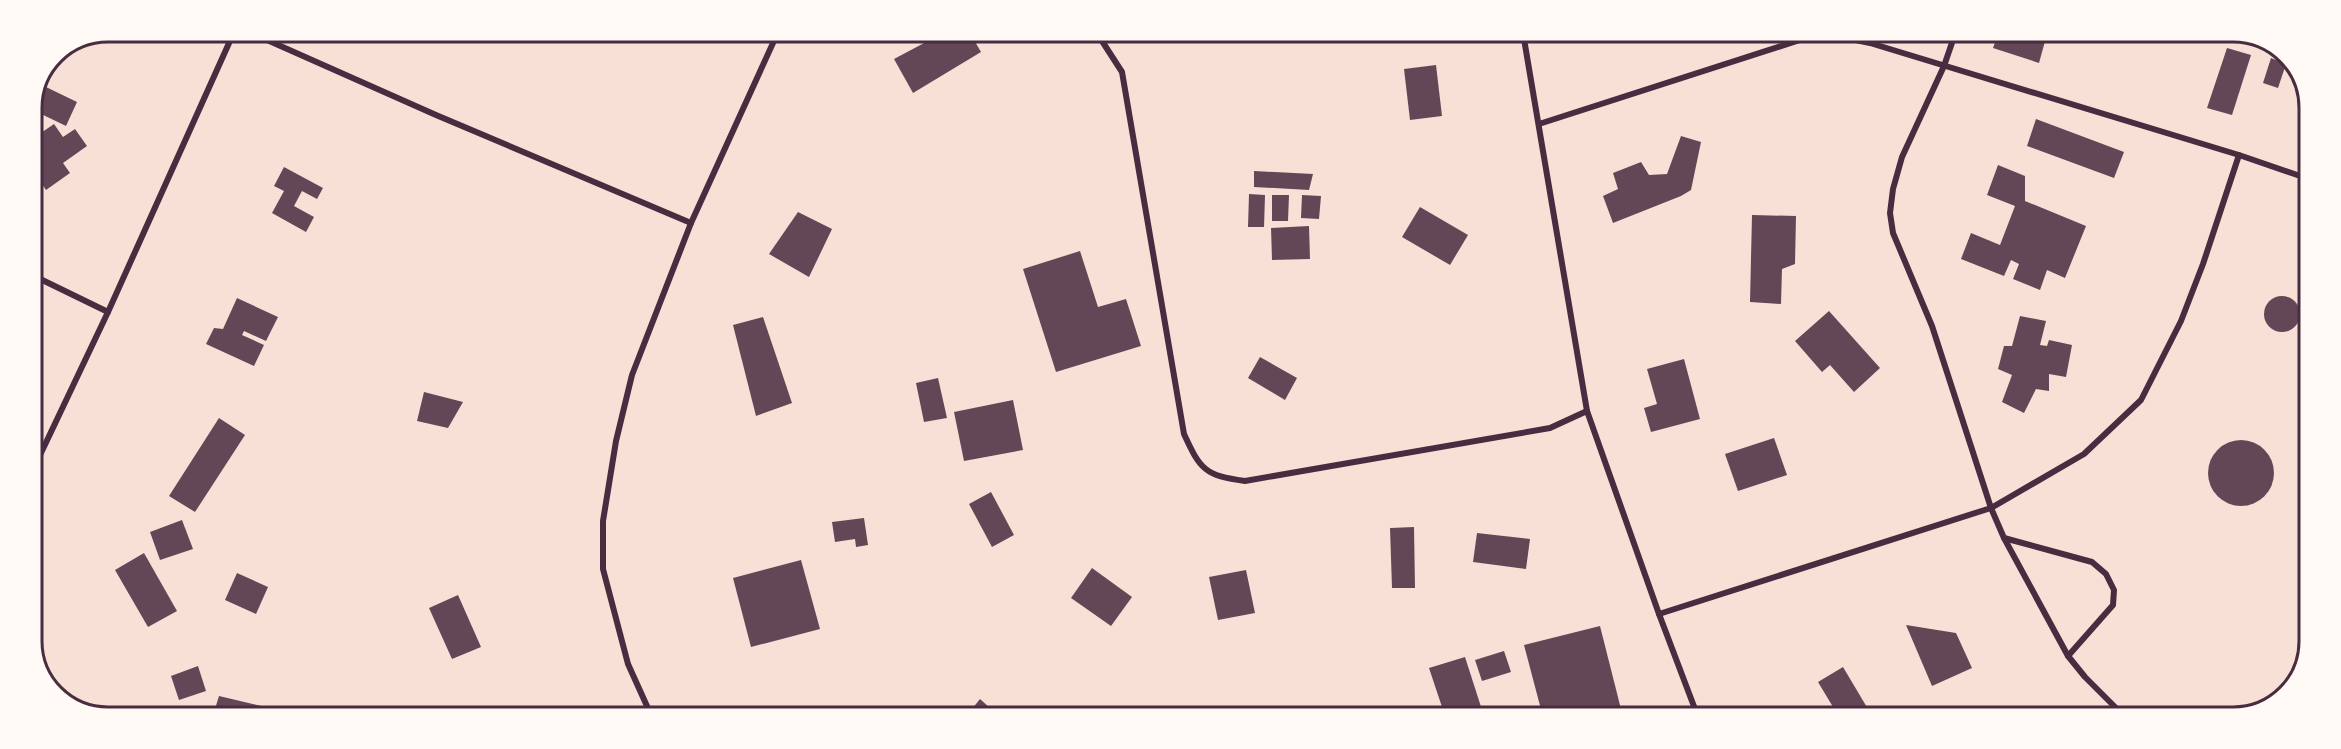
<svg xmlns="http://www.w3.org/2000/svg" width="2341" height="749" viewBox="0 0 2341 749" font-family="'Work Sans',sans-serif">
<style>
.building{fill:#644757}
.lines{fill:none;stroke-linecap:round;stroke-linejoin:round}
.minor{stroke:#4a2c40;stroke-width:6}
.rim{fill:none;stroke:#4a2c40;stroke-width:3}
</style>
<rect width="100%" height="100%" fill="#f7e1d7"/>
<g class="building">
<polygon points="943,33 970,33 981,52 913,93 894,59"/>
<polygon points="1998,34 2047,34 2039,63 1993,48"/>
<polygon points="2227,48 2251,55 2232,115 2207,108"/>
<polygon points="2271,58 2286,64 2278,88 2263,83"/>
<polygon points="1436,65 1442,116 1410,120 1404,69"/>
<polygon points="46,87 77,102 66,126 35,111"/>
<polygon points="2036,119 2124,152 2114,178 2027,146"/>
<polygon points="54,124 63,137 75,129 87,146 63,163 70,173 46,190 32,169 32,139"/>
<polygon points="1681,136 1701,142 1691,190 1681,196 1613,223 1603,196 1618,189 1613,173 1641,162 1649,175 1667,174"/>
<polygon points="1998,165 2025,176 2025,201 2086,226 2065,278 2047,270 2040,290 2013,279 2019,264 2011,260 2004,276 1961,259 1971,233 2000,245 2015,206 1987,195"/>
<polygon points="284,167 323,188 317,199 302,191 294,206 314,217 306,232 272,213 284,191 274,186"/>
<polygon points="1254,171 1313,174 1309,190 1254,187"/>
<polygon points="1249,194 1265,195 1264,227 1248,227"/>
<polygon points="1272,195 1289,195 1288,221 1272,221"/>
<polygon points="1302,195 1321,196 1319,219 1301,218"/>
<polygon points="1420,207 1468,235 1450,265 1402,237"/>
<polygon points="798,212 832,229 809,277 769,254"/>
<polygon points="1752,215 1796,216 1795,264 1782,269 1781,304 1750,302"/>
<polygon points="1309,226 1310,259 1272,260 1271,228"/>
<polygon points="1080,251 1098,307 1126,299 1141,346 1056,372 1023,269"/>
<circle cx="2282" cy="314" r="18"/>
<polygon points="237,298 278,317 266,341 244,331 242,335 264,345 254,366 206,344 214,328 223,329"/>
<polygon points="1829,311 1880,368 1854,392 1830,365 1822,372 1795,341"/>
<polygon points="2020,316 2046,321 2040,345 2047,346 2049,340 2072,345 2066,377 2049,374 2049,391 2036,389 2024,413 2002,402 2012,375 1998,369 2004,346 2012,346"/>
<polygon points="763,317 792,403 756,416 733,325"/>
<polygon points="2308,321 2308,366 2301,352 2300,339"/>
<polygon points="1260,357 1297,378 1285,400 1248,378"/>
<polygon points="1684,359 1700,419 1651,432 1644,408 1657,404 1647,369"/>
<polygon points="938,378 947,418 924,422 916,383"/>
<polygon points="424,392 463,402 448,428 417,421"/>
<polygon points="1013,400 1023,450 964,461 954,412"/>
<polygon points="219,418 245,435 195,512 169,496"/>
<polygon points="1774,438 1787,475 1738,491 1725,454"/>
<circle cx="2241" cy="473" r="33"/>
<polygon points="2308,452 2308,493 2305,487 2303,466"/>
<polygon points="991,492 1014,535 992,547 969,504"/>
<polygon points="864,518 868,545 856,547 855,539 835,542 832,522"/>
<polygon points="182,520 193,549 160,560 150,532"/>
<polygon points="1414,527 1415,588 1392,588 1390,528"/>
<polygon points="1477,533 1530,539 1526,569 1473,562"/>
<polygon points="144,553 177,611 148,627 115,570"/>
<polygon points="801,560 820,629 751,647 733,578"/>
<polygon points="1092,568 1132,597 1111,626 1071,598"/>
<polygon points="1246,570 1255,613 1218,620 1209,577"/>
<polygon points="237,573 268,587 256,614 225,600"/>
<polygon points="458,595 481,647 452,659 429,608"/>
<polygon points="1906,625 1956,633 1972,668 1932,686"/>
<polygon points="1600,626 1623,717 1543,717 1524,645"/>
<polygon points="1504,651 1511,672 1482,681 1475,660"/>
<polygon points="1465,657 1483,713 1470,717 1445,716 1429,668"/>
<polygon points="198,666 206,691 179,700 171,676"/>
<polygon points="1843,667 1868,709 1855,717 1839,717 1818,682"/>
<polygon points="219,696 296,714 296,715 213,715"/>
<polygon points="980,699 999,716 980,716 972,709"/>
</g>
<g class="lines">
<g class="minor">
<polyline points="249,32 436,115 691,223"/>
<path d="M1090 33 1102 41 1122 72 1184 434C1200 469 1205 476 1245 481L1550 428 1587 411"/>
<polyline points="1523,33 1587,411 1659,614 1698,717"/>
<polyline points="1955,34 1944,66 1902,157 1893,189 1890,213 1893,233 1932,326 1991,508 2004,538 2068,656 2085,677 2125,717"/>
<polyline points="1539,124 1803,39 1836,36 1870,43 2239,155 2309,179"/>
<polyline points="32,275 108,312"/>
<polyline points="32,472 108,312 234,32"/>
<polyline points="2004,538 2092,562 2106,574 2114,590 2113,605 2068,656"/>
<polyline points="1659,614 1991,508 2084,454 2141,400 2181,321 2203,264 2239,155"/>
<polyline points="651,715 628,664 603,569 603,521 616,441 632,375 691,223 778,32"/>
</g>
</g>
<path d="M0 0H2341V749H0ZM108 42H2233A66 66 0 0 1 2299 108V641A66 66 0 0 1 2233 707H108A66 66 0 0 1 42 641V108A66 66 0 0 1 108 42Z" fill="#fffaf5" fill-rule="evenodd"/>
<path class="rim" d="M108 42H2233A66 66 0 0 1 2299 108V641A66 66 0 0 1 2233 707H108A66 66 0 0 1 42 641V108A66 66 0 0 1 108 42Z"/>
</svg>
